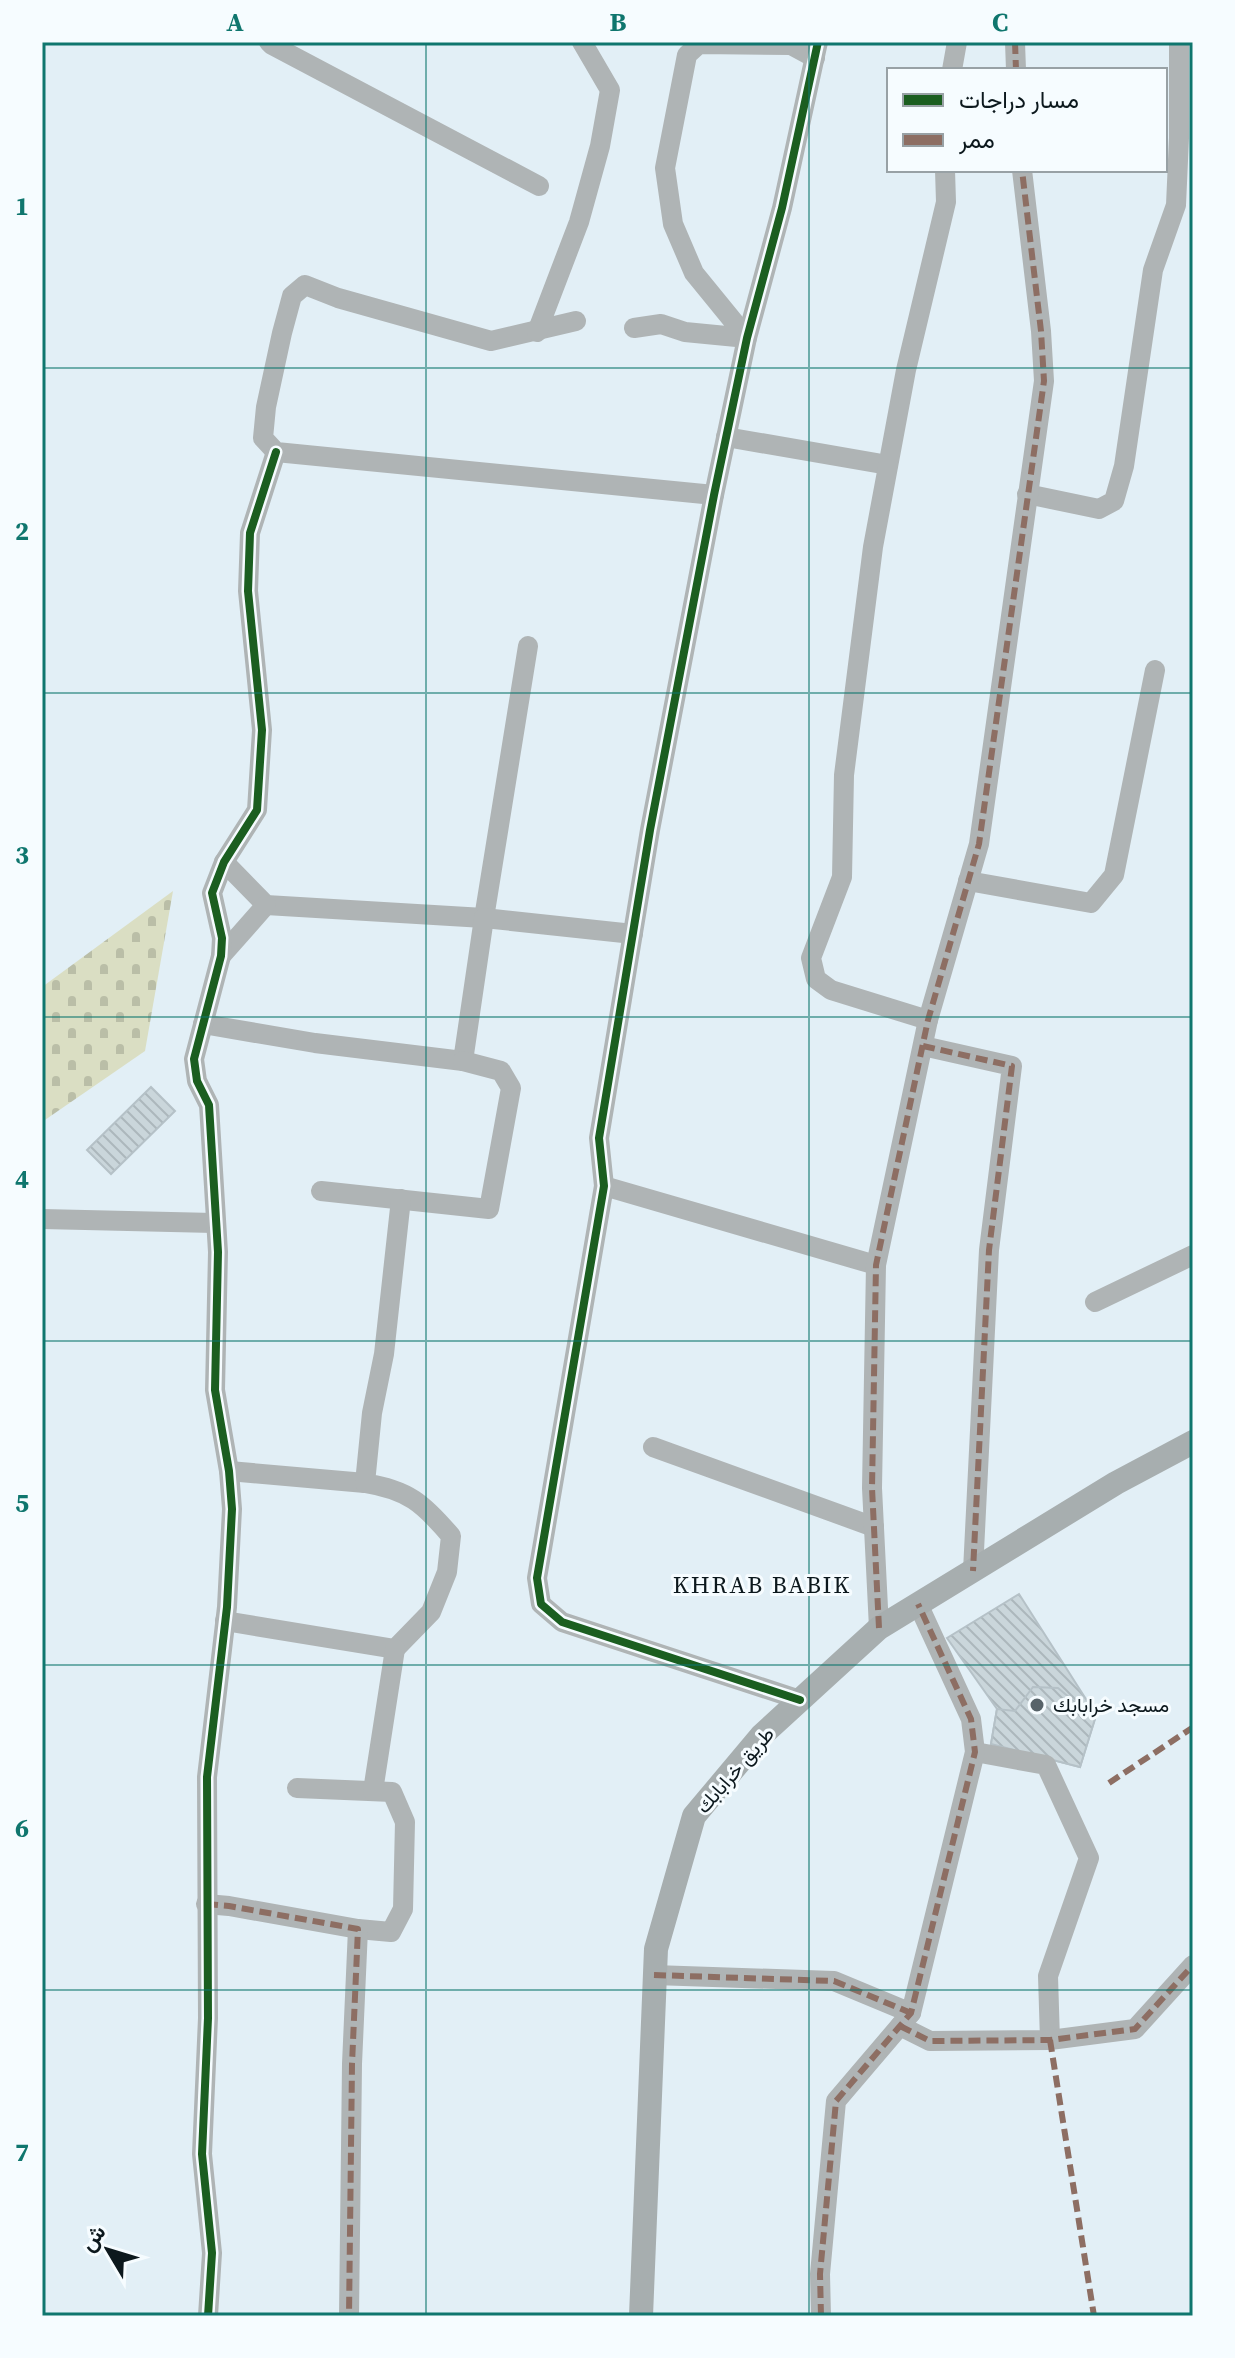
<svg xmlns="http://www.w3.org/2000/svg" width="1235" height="2358" viewBox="0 0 1235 2358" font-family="'Source Serif 4',Vazirmatn,serif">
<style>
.cemetery{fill:url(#cemetery-stones)}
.building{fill:url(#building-back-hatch);stroke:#b5c1c7;stroke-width:2}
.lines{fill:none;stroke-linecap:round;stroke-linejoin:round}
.minor{stroke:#afb4b5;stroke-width:20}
.major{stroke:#a7aeaf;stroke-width:24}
.quiet{stroke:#8d6e63;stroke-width:6;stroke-dasharray:12 6;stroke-linecap:butt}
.cycleway-casing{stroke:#f6fcff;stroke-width:13}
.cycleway{stroke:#1b5e20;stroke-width:8}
.grid{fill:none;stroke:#0f766e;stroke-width:2;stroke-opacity:0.55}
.poi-dot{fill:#576369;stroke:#f6fcff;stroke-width:3}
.labels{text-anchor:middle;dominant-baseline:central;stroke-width:6;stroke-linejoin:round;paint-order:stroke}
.poi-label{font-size:20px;fill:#0c181d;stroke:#f6fcff;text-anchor:start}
.street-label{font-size:20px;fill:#0c181d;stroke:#f6fcff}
.quarter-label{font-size:24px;letter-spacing:2px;fill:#0c181d;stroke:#f6fcff}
.neatline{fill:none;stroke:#0f766e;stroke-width:3}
.grid-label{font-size:26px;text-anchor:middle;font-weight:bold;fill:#0f766e}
</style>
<defs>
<pattern id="cemetery-stones" width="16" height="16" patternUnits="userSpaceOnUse" patternTransform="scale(2)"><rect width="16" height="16" fill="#dadec3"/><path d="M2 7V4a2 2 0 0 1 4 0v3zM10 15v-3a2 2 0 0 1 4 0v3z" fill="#babea7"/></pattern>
<pattern id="building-back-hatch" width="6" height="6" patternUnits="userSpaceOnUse" patternTransform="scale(2)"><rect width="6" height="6" fill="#cad6db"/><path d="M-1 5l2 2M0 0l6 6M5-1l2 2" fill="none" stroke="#acb7bc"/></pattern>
</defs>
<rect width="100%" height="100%" fill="#e2eff6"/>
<polygon class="cemetery" points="173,891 145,1051 42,1122 42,987"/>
<g class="building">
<polygon points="151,1087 175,1111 111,1174 87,1150"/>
<polygon points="1019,1594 1096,1715 1080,1767 991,1744 997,1709 947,1638"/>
<polygon points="1033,1687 1058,1688 1095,1719 1080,1767 991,1744 997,1709 1015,1711"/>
</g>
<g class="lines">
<g class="minor">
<polyline points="269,42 272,45 539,186"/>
<polyline points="1015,42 1016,70"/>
<polyline points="952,70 957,42"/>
<polyline points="576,321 491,341 338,298 305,285 292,296 282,333 266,407 263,438 276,452 714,495"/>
<polyline points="634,328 661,324 685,332 747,338 694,273 673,224 665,168 687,55 699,44 791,45 815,58"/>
<polyline points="537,332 579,222 600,146 610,90 582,42"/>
<polyline points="726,437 888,465"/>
<polyline points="1027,494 1099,509 1114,501 1124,466 1153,270 1176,205 1179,138 1179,42"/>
<polyline points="224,862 266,905 484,918 528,646"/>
<polyline points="968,881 1091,903 1114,875 1155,670"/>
<polyline points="221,956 266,905"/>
<polyline points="928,1020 831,990 816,979 811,958 842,877 844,775 873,547 906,370 946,202 945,170"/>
<polyline points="203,1024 315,1043 463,1061 484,918 633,934"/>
<polyline points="923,1046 1012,1066 989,1250 973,1571"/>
<polyline points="604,1186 876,1265"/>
<polyline points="321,1191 489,1209 511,1088 501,1071 463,1061"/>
<polyline points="42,1219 214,1223"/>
<polyline points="1095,1302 1193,1255"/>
<polyline points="653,1447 874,1527"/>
<polyline points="229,1471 365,1483"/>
<path d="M225 1621 395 1649 431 1612 447 1572 451 1536C423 1503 408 1490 365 1483L372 1413 384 1354 401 1199"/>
<polyline points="879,1628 872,1488 876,1265 928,1020 979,844 1044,381 1041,331 1022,170"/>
<polyline points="800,1700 562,1622 541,1604 537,1578 604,1186 599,1138 650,830 714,495 747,338 782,208 818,42"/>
<polyline points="975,1752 1046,1765 1089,1858 1048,1976 1050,2040"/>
<polyline points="297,1788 392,1792 405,1822 403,1909 391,1932 358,1929"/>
<polyline points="373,1791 395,1649"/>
<polyline points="206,1904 229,1906 358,1929 352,2064 349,2316"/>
<polyline points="654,1975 834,1981 911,2013"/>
<polyline points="900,2026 930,2041 1050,2040 1135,2029 1193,1965"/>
<polyline points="208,2316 212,2253 202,2154 208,2018 207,1777 227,1607 232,1509 229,1471 215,1390 218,1252 209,1105 197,1081 194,1059 221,956 222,938 212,893 224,862 257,810 262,730 248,591 250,533 276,452"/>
<polyline points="821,2316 820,2274 836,2101 911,2013 975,1752 971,1719 918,1604"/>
</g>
<polyline class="major" points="641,2316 656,1949 694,1816 762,1735 879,1628 1116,1483 1193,1442"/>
<g class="quiet">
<polyline points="1015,42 1016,70"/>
<polyline points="923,1046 1012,1066 989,1250 973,1571"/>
<polyline points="879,1628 872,1488 876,1265 928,1020 979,844 1044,381 1041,331 1022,170"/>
<polyline points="1109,1783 1192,1728 1193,1734"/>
<polyline points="206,1904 229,1906 358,1929 352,2064 349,2316"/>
<polyline points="654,1975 834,1981 911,2013"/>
<polyline points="900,2026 930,2041 1050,2040 1135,2029 1193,1965"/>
<polyline points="1050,2040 1094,2316"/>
<polyline points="821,2316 820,2274 836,2101 911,2013 975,1752 971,1719 918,1604"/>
<polyline points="1191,2316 1193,2316"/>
</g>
<defs>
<g id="cycleway">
<polyline points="800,1700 562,1622 541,1604 537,1578 604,1186 599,1138 650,830 714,495 747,338 782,208 818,42"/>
<polyline points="208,2316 212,2253 202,2154 208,2018 207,1777 227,1607 232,1509 229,1471 215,1390 218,1252 209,1105 197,1081 194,1059 221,956 222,938 212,893 224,862 257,810 262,730 248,591 250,533 276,452"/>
</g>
</defs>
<use href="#cycleway" class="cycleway-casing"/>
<use href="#cycleway" class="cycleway"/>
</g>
<path class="grid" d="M426 42V2316M809 42V2316M42 368H1193M42 693H1193M42 1017H1193M42 1341H1193M42 1665H1193M42 1990H1193"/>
<circle class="poi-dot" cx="1037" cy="1705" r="8"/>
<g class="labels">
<g class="poi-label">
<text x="1053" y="1705">مسجد خرابابك</text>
</g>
<g class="street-label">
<text transform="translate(735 1770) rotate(-49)">طريق خرابابك</text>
</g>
<g class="quarter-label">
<text x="762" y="1584">KHRAB BABIK</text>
</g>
</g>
<rect width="1235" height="2358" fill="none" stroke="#f6fcff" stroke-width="88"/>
<rect x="887" y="68" width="280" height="104" fill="#f6fcff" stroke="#98a1a5" stroke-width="2"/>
<rect x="903" y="94" width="40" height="12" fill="#1b5e20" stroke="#98a1a5" stroke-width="2"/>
<text x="959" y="108" font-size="24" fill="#0c181d">مسار دراجات</text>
<rect x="903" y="134" width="40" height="12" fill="#8d6e63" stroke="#98a1a5" stroke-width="2"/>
<text x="959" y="148" font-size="24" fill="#0c181d">ممر</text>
<g transform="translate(108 2250) rotate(308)" stroke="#f6fcff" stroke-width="6" paint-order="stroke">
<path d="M0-6L14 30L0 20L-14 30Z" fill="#0c181d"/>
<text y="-12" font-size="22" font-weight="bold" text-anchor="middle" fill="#0c181d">ش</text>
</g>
<rect x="44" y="44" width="1147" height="2270" class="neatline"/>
<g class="grid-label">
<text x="235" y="31">A</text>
<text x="618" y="31">B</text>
<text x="1000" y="31">C</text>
<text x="22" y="215">1</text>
<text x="22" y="540">2</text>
<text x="22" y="864">3</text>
<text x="22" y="1188">4</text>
<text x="22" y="1512">5</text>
<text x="22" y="1837">6</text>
<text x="22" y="2161">7</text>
</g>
</svg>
